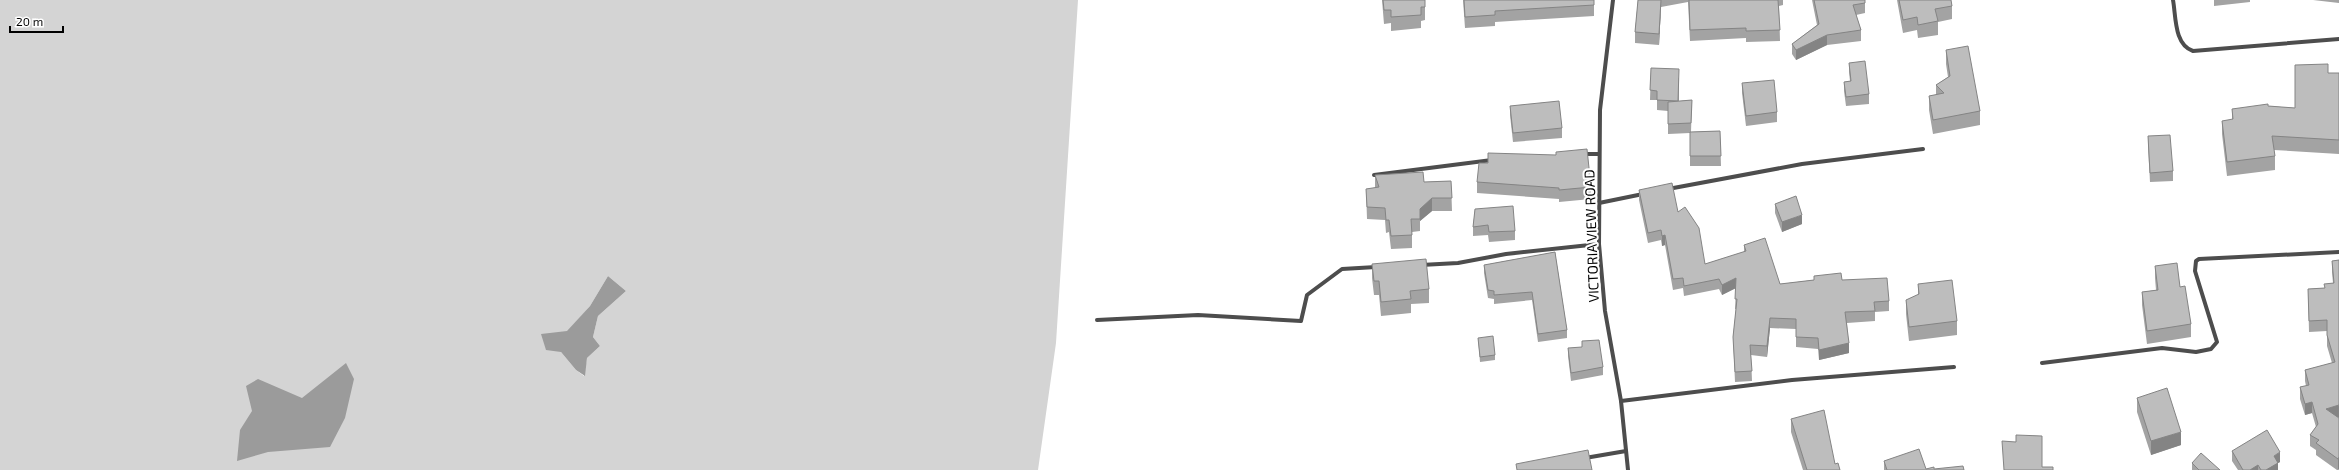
<svg xmlns="http://www.w3.org/2000/svg" width="2339" height="470" viewBox="0 0 2339 470" font-family="'Exo 2',sans-serif">
<style>
.green{fill:#d4d4d4;fill-rule:evenodd}
.water{fill:#9b9b9b}
.lines{fill:none;stroke-linecap:round;stroke-linejoin:round}
.minor{stroke:#4d4d4d;stroke-width:4}
.wall{fill:#a3a3a3}
.shaded-wall{fill:#848484}
.building{fill:#bdbdbd;stroke:#848484}
.labels{text-anchor:middle;dominant-baseline:central;stroke-width:4;stroke-linejoin:round;paint-order:stroke}
.street-label{font-size:14px;fill:#000;stroke:#fff}
</style>
<rect width="100%" height="100%" fill="#fff"/>
<path class="green" d="M0 0H1078L1056 343 1038 470H0ZM608 276 626 291 598 316 593 337 600 346 587 358 584 376 576 370 561 352 567 332 590 306Z"/>
<g class="water">
<polygon points="608,276 626,291 598,316 593,337 600,346 587,358 585,376 576,370 561,352 546,350 541,334 567,331 590,306"/>
<polygon points="346,363 354,379 345,418 330,447 268,452 237,461 240,430 252,411 246,386 258,379 302,398"/>
</g>
<g class="lines">
<g class="minor">
<polyline points="1613,0 1600,110 1599,244 1605,311 1621,401 1628,470"/>
<path d="M2173 0C2176 16 2174 45 2193 51L2339 39"/>
<polyline points="1583,154 1598,154"/>
<polyline points="1374,175 1492,160"/>
<polyline points="1668,189 1802,164 1923,149"/>
<polyline points="1599,203 1643,194"/>
<polyline points="1421,265 1458,263 1506,254 1599,244"/>
<polyline points="1097,320 1198,315 1301,321 1307,295 1342,269 1376,267"/>
<polyline points="2042,363 2162,348 2196,352 2211,349 2217,342 2195,271 2196,261 2199,259 2339,252"/>
<polyline points="1621,401 1792,380 1954,367"/>
<polyline points="1585,458 1626,451"/>
</g>
</g>
<g class="wall">
<polygon points="1382,0 1425,0 1425,20 1421,21 1421,28 1391,31 1391,23 1384,24"/>
<polygon points="1463,0 1594,0 1594,16 1495,22 1495,26 1465,28"/>
<polygon points="1638,0 1783,0 1783,5 1779,6 1780,41 1746,42 1746,38 1690,41 1688,2 1661,7 1659,45 1635,43 1635,32"/>
<polygon points="1812,0 1865,0 1865,13 1856,15 1861,30 1861,41 1827,45 1796,60 1792,54 1792,44 1817,25"/>
<polygon points="1897,0 1951,0 1952,6 1952,19 1938,22 1938,35 1918,38 1917,30 1903,33"/>
<polygon points="2214,0 2250,0 2250,2 2214,6"/>
<polygon points="2313,0 2339,0 2339,3"/>
<polygon points="1946,50 1980,111 1980,125 1933,134 1929,110 1929,96 1936,95 1936,85 1948,77 1946,64"/>
<polygon points="1849,63 1869,94 1869,104 1846,106 1844,91 1844,82 1850,81 1849,72"/>
<polygon points="1651,68 1679,78 1679,101 1692,100 1691,132 1720,131 1721,166 1690,166 1690,133 1668,134 1668,111 1657,110 1657,100 1650,100"/>
<polygon points="2328,73 2339,73 2339,154 2274,150 2275,156 2275,170 2227,176 2222,134 2222,121 2232,120 2232,109 2268,106 2295,108"/>
<polygon points="1742,83 1777,112 1777,122 1746,126 1742,93"/>
<polygon points="1510,106 1562,128 1562,138 1513,142 1510,115"/>
<polygon points="2148,136 2173,171 2173,181 2150,182 2148,146"/>
<polygon points="1556,152 1591,187 1591,199 1559,202 1559,199 1477,193 1477,182 1488,163 1556,155"/>
<polygon points="1375,175 1424,182 1451,181 1452,211 1432,211 1420,221 1420,231 1412,232 1412,248 1391,249 1389,232 1386,233 1385,220 1367,219 1366,189 1375,188"/>
<polygon points="1639,190 1678,212 1705,264 1744,252 1744,245 1780,284 1814,280 1814,276 1842,280 1889,301 1889,311 1875,312 1875,321 1847,323 1849,353 1819,360 1818,349 1796,347 1796,329 1770,328 1767,357 1751,355 1752,381 1735,382 1733,337 1736,309 1735,309 1736,288 1722,295 1719,289 1684,296 1683,288 1673,290 1665,245 1662,246 1661,240 1648,243 1639,200"/>
<polygon points="1775,204 1802,224 1782,232 1775,213"/>
<polygon points="1475,209 1515,231 1515,240 1489,242 1488,235 1473,236 1473,227"/>
<polygon points="1555,252 1567,330 1567,338 1538,342 1532,300 1494,304 1494,299 1488,298 1484,273 1484,265"/>
<polygon points="2339,260 2337,417 2339,418 2339,469 2338,470 2337,470 2316,455 2316,450 2310,446 2310,435 2316,427 2312,413 2305,415 2300,399 2300,387 2306,386 2305,381 2305,370 2332,363 2327,346 2327,331 2309,332 2308,289 2324,288 2333,283 2332,272 2332,261"/>
<polygon points="1372,264 1429,289 1429,303 1411,304 1411,313 1381,316 1379,295 1374,295 1372,278"/>
<polygon points="2155,266 2180,287 2191,324 2191,337 2147,344 2142,305 2142,292 2156,290 2155,278"/>
<polygon points="1918,284 1957,321 1957,335 1909,341 1906,314 1906,300 1918,295"/>
<polygon points="1478,338 1495,355 1495,360 1480,362"/>
<polygon points="1568,348 1603,367 1603,375 1571,381 1568,356"/>
<polygon points="2137,398 2181,445 2151,455 2137,412"/>
<polygon points="1791,419 1835,464 1840,470 1803,470 1791,432"/>
<polygon points="2232,451 2280,462 2278,463 2278,470 2238,470 2232,461"/>
<polygon points="1884,461 1926,469 1934,469 1964,470 1884,470"/>
<polygon points="2192,463 2220,470 2192,470"/>
</g>
<g class="shaded-wall">
<polygon points="1661,0 1661,7 1659,45 1659,34"/>
<polygon points="1827,35 1827,45 1796,60 1796,50"/>
<polygon points="1432,198 1432,211 1420,221 1420,209"/>
<polygon points="1802,215 1802,224 1782,232 1782,222"/>
<polygon points="1665,235 1665,245 1662,246 1662,236"/>
<polygon points="1736,278 1736,288 1722,295 1722,285"/>
<polygon points="1770,318 1770,328 1767,357 1767,346"/>
<polygon points="1849,343 1849,353 1819,360 1819,350"/>
<polygon points="2312,402 2312,413 2305,415 2305,404"/>
<polygon points="2339,405 2339,417 2326,420 2326,409"/>
<polygon points="2181,432 2181,445 2151,455 2151,441"/>
<polygon points="2280,452 2280,462 2278,463 2278,470 2266,470 2274,456"/>
<polygon points="2339,457 2339,469 2338,470 2338,459"/>
<polygon points="2258,465 2258,470 2250,470"/>
</g>
<g class="building">
<polygon points="1383,0 1425,0 1425,7 1421,7 1421,15 1391,17 1391,10 1384,10"/>
<polygon points="1464,0 1594,0 1594,5 1495,11 1495,15 1465,17"/>
<polygon points="1638,0 1661,0 1659,34 1635,32"/>
<polygon points="1689,0 1778,0 1780,30 1746,31 1746,28 1690,30"/>
<polygon points="1814,0 1865,0 1865,3 1853,5 1861,30 1827,35 1796,50 1792,44 1819,24"/>
<polygon points="1899,0 1951,0 1952,6 1935,9 1938,21 1918,25 1917,17 1903,20"/>
<polygon points="1968,46 1980,111 1933,120 1929,96 1944,93 1936,85 1950,76 1946,50"/>
<polygon points="1865,61 1869,94 1846,97 1844,82 1851,81 1849,63"/>
<polygon points="2328,64 2328,73 2339,73 2339,140 2272,136 2275,156 2227,162 2222,121 2233,119 2232,109 2268,104 2268,106 2295,108 2295,65"/>
<polygon points="1651,68 1679,69 1678,101 1657,100 1657,91 1650,90"/>
<polygon points="1774,80 1777,112 1746,116 1742,83"/>
<polygon points="1692,100 1691,123 1668,124 1668,102"/>
<polygon points="1559,101 1562,128 1513,133 1510,106"/>
<polygon points="1720,131 1721,156 1690,156 1690,132"/>
<polygon points="2170,135 2173,171 2150,173 2148,136"/>
<polygon points="1587,149 1591,187 1559,190 1559,188 1477,182 1479,163 1488,163 1488,153 1556,155 1556,152"/>
<polygon points="1423,172 1424,182 1451,181 1452,198 1432,198 1420,209 1420,219 1411,219 1412,235 1391,236 1389,220 1386,220 1385,208 1367,207 1366,189 1379,187 1375,175"/>
<polygon points="1672,183 1678,212 1685,207 1699,228 1705,264 1746,251 1744,245 1765,238 1780,284 1814,280 1814,276 1841,273 1842,280 1887,278 1889,301 1874,302 1875,311 1845,312 1849,343 1819,350 1818,338 1796,337 1796,319 1770,318 1767,346 1750,345 1752,371 1735,372 1733,337 1737,299 1735,299 1736,278 1722,285 1719,279 1684,286 1683,278 1673,279 1665,235 1662,236 1661,230 1648,233 1639,190"/>
<polygon points="1796,196 1802,215 1782,222 1775,204"/>
<polygon points="1513,206 1515,231 1489,232 1488,225 1473,227 1475,209"/>
<polygon points="1555,252 1567,330 1538,334 1532,292 1494,295 1494,291 1488,290 1484,265"/>
<polygon points="1426,259 1429,289 1410,291 1411,299 1381,302 1379,281 1374,281 1372,264"/>
<polygon points="2339,260 2339,405 2326,409 2339,418 2339,457 2338,459 2316,443 2319,440 2310,435 2318,424 2312,402 2305,404 2300,387 2309,385 2305,370 2335,362 2327,335 2327,320 2309,321 2308,289 2325,288 2324,284 2334,283 2332,261"/>
<polygon points="2177,263 2180,287 2185,286 2191,324 2147,331 2142,292 2158,290 2155,266"/>
<polygon points="1952,280 1957,321 1909,327 1906,300 1919,294 1918,284"/>
<polygon points="1493,336 1495,355 1480,357 1478,338"/>
<polygon points="1599,340 1603,367 1571,373 1568,348 1582,347 1582,341"/>
<polygon points="2167,388 2181,432 2151,441 2137,398"/>
<polygon points="1824,410 1835,464 1838,463 1840,470 1807,470 1791,419"/>
<polygon points="2267,430 2280,452 2274,456 2278,463 2266,470 2261,470 2258,465 2250,470 2243,470 2232,451"/>
<polygon points="2016,435 2042,436 2042,467 2053,467 2053,470 2004,470 2002,441 2016,442"/>
<polygon points="1919,449 1926,469 1934,467 1934,469 1963,466 1964,470 1887,470 1884,461"/>
<polygon points="1588,450 1592,470 1517,470 1516,464"/>
<polygon points="2201,453 2220,470 2199,470 2192,463"/>
</g>
<g class="labels">
<g class="street-label">
<text transform="translate(1591 236) rotate(-92)">VICTORIA VIEW ROAD</text>
</g>
</g>
<path d="M10 26v6h53v-6" fill="none" stroke="#000000" stroke-width="2"/>
<text x="16" y="26" font-size="12" fill="#000000" stroke="#ffffff" stroke-width="3" paint-order="stroke">20 m</text>
</svg>
